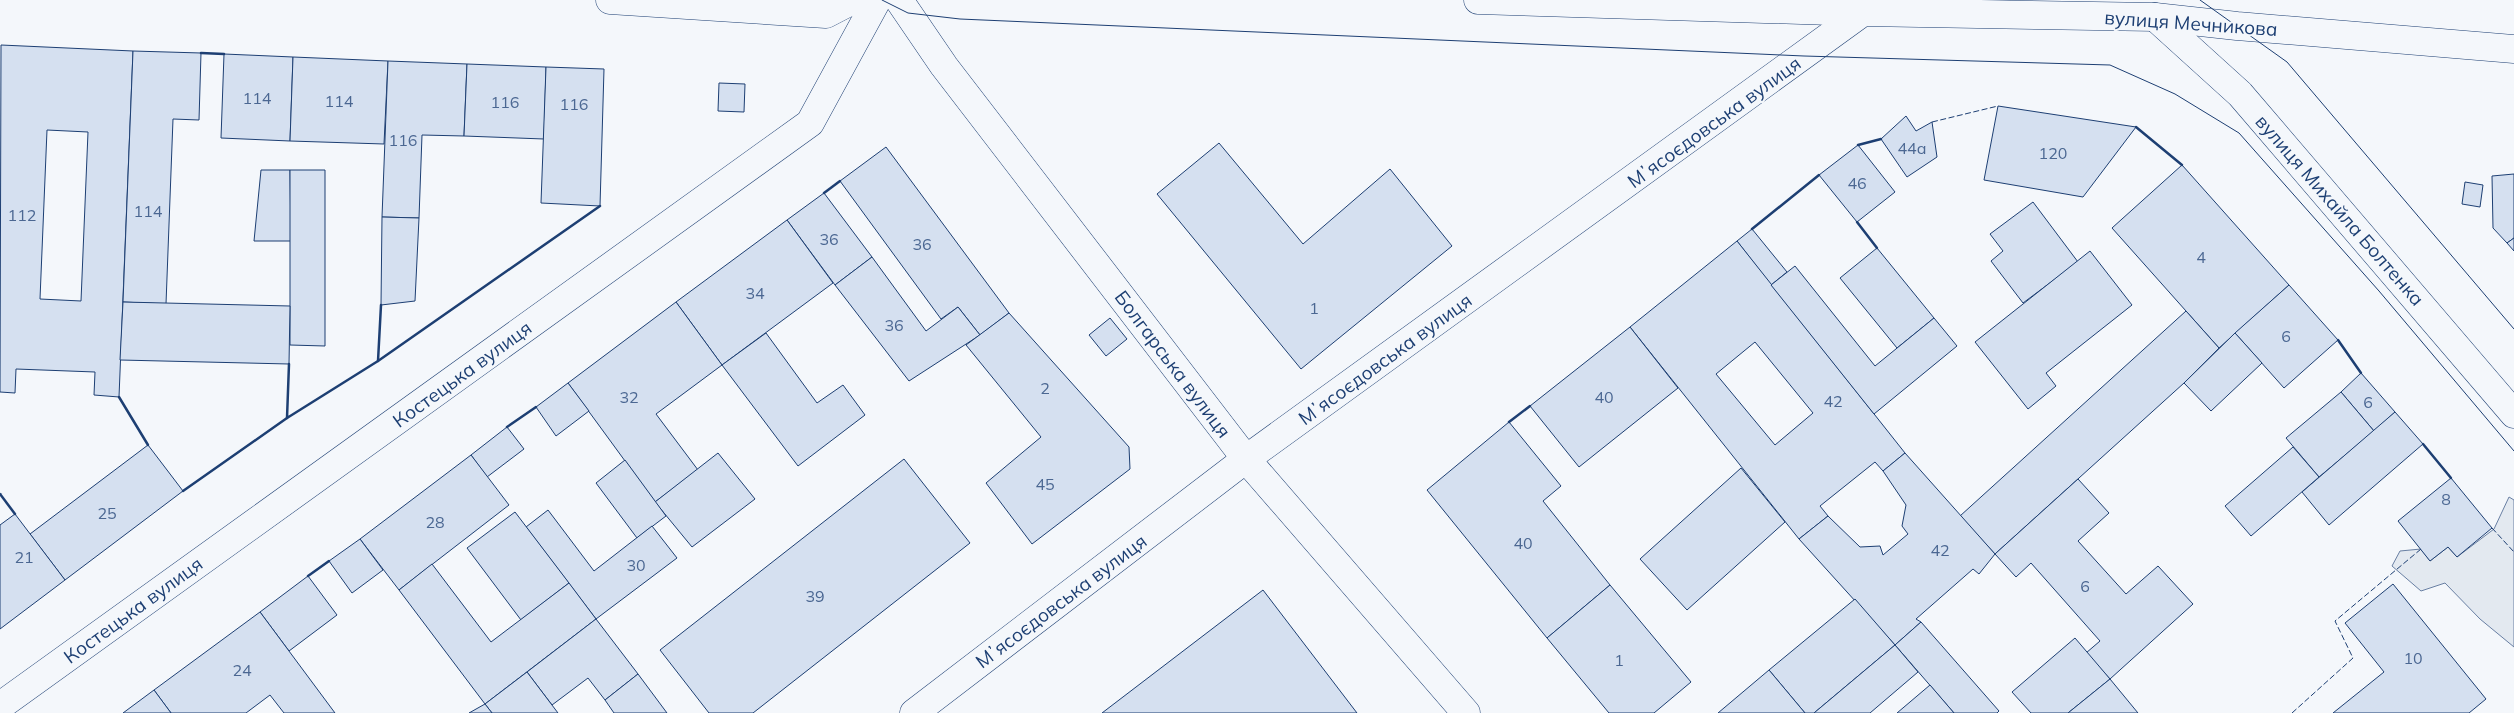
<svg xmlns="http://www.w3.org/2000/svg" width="2514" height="713" viewBox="0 0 2514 713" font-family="Mulish,sans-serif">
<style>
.green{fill:#e3e9f0;stroke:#687fa3}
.building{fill:#d5e0f0;stroke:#1d3f73;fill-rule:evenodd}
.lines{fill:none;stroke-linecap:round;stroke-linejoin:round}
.minor-casing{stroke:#1d3f73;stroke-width:29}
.tertiary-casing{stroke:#1d3f73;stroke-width:29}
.secondary-casing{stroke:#1d3f73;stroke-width:29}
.primary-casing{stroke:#1d3f73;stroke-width:29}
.minor{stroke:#f4f7fb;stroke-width:28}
.tertiary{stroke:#f4f7fb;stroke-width:28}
.secondary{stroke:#f4f7fb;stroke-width:28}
.primary{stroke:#f4f7fb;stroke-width:28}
.tram{stroke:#1d3f73;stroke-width:1}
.fence{stroke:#1d3f73;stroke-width:1;stroke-dasharray:6 2.5;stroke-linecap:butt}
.wall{stroke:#1d3f73;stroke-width:2.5}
.labels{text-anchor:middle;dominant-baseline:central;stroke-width:4;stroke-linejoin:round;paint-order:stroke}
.number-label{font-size:16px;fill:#4b6792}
.street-label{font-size:19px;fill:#1d3f73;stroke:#f4f7fb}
</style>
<rect width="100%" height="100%" fill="#f4f7fb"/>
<polygon class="green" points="2509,497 2514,500 2514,647 2480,619 2445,583 2421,591 2392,566 2400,551 2421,549 2430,561 2448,547 2457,557 2494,529"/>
<g class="building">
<path d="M1 45 133 51 119 397 94 395 95 372 16 369 15 393 0 392ZM47 130 88 132 81 301 40 299Z"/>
<polygon points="133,51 201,53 199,120 173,119 166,304 123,302"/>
<polygon points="224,54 293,57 290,141 221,138"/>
<polygon points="293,57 388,61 384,144 290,141"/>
<polygon points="388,61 467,64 464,136 422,135 419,218 382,217"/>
<polygon points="467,64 546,67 544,139 464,136"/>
<polygon points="546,67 604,69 600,206 541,203"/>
<polygon points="719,83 745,84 744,112 718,111"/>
<polygon points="1998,106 2136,127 2083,197 1984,180"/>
<polygon points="1906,116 1916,131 1932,122 1937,157 1907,177 1881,139"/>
<polygon points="1219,143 1303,244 1390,169 1452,246 1301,369 1157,194"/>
<polygon points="1858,145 1895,192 1857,222 1819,175"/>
<polygon points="886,147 1009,313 980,335 958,307 941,319 840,181"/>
<polygon points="2182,165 2289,285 2219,348 2112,228"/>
<polygon points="261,170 290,170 291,241 254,241"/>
<polygon points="290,170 325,170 325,346 290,345"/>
<polygon points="2514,174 2514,238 2507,243 2493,228 2492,176"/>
<polygon points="2465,182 2483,185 2480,207 2462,204"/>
<polygon points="824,193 872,257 835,285 787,220"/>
<polygon points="2033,202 2078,262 2023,303 1991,261 2003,251 1990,234"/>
<polygon points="382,217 419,218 415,301 381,305"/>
<polygon points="787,220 833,283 722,365 676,302"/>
<polygon points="1752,229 1787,272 1771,285 1737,241"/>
<polygon points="2514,238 2514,251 2507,243"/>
<path d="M1737 241 1905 453 1883 471 1875 462 1820 506 1828 516 1799 539 1630 327ZM1755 342 1813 413 1775 445 1716 374Z"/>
<polygon points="1877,248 1934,318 1897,348 1840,278"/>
<polygon points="2090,251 2132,305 2046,373 2056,386 2028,409 1975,342"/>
<polygon points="872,257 926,331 958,307 980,335 909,381 835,285"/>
<polygon points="1795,266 1875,366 1934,318 1957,346 1874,414 1771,285"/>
<polygon points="2289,285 2338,340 2284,388 2235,333"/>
<polygon points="123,302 290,306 289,364 120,360"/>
<polygon points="676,302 722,365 656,414 698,470 655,502 568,383"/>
<polygon points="2186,311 2219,348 2184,383 1995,554 1960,516"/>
<polygon points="1009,313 1129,447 1130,469 1032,544 986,483 1041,437 966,345"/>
<polygon points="1110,318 1127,339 1106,356 1089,335"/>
<polygon points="1630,327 1678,388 1579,467 1530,406"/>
<polygon points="766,333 817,403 843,385 865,415 798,466 722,365"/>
<polygon points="2235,333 2262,363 2211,411 2184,383"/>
<polygon points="2361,373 2395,412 2374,431 2341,392"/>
<polygon points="568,383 589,411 556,436 536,407"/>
<polygon points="2341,392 2374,431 2319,477 2286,438"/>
<polygon points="2395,412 2423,444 2329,525 2302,492"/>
<polygon points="1509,422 1561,486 1543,501 1610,585 1547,638 1427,490"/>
<polygon points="507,427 524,449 487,477 471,455"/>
<polygon points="148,445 183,491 65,580 30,534"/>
<polygon points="2293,447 2319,477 2251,536 2225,506"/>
<polygon points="718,453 755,499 692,547 655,502"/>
<polygon points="1905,453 1995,554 1979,574 1973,569 1916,619 1921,622 1895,645 1799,539 1828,516 1860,547 1880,546 1883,555 1908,534 1902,526 1906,505 1883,471"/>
<polygon points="471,455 509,505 399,590 360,539"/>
<polygon points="904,459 970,543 753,713 709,713 660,650"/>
<polygon points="625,460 666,516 637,538 596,483"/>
<polygon points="1741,468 1785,522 1687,610 1640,559"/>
<polygon points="2451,478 2492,528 2457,557 2448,547 2430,561 2398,521"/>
<polygon points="2078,479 2109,513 2078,541 2126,594 2158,566 2193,604 2110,679 2086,653 2100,641 2031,563 2016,577 1995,554"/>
<polygon points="548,510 594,571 652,526 677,558 596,619 526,527"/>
<polygon points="515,512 569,583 521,620 467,548"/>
<polygon points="15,514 65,580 0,629 0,525"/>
<polygon points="360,539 383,570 352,593 329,561"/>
<polygon points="432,564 491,642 569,583 596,619 485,704 399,590"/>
<polygon points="308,576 337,615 289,651 260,612"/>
<polygon points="2393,584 2486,699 2469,713 2333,713 2384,672 2345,623"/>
<polygon points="1610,585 1691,682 1654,713 1609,713 1547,638"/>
<polygon points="1263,590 1357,713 1102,713"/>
<polygon points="1855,599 1895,645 1814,713 1805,713 1769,670"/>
<polygon points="260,612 335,713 284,713 270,695 246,713 171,713 154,690"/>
<polygon points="596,619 638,674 605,700 588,678 552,705 527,672"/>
<polygon points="1921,622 1999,711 1997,713 1954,713 1895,645"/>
<polygon points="2075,638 2110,679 2068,713 2031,713 2012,692"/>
<polygon points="1895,645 1918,672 1870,713 1814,713"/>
<polygon points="1769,670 1805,713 1718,713"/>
<polygon points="527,672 558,713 492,713 485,704"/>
<polygon points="638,674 667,713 614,713 605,700"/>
<polygon points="2110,679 2138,713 2068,713"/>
<polygon points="1930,685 1954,713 1897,713"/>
<polygon points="154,690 171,713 123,713"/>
<polygon points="485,704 492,713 469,713"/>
</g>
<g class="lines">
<defs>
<g id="minor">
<polyline points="2155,17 2240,94 2514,414"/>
<polyline points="1246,459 1466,713"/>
<polyline points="0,706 810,123 877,0"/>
</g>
<polyline id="tertiary" points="899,0 944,66 1246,459"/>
<g id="secondary">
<polyline points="610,0 826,14 853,0"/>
<polyline points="1478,0 1863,12"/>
</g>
<polyline id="primary" points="914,713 1246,459 1863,12 2155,17 2237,26 2514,49"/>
</defs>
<use href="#minor" class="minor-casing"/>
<use href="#tertiary" class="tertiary-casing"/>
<use href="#secondary" class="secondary-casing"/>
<use href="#primary" class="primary-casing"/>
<use href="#minor" class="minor"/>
<use href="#tertiary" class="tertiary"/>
<use href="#secondary" class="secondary"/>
<use href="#primary" class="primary"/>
<g class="tram">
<polyline points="882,0 908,13 960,19 1804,56 2110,65 2175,94 2239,133 2379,291 2514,451"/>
<polyline points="2200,0 2287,62 2514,329"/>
</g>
<g class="fence">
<polyline points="1932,122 1998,106"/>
<polyline points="2492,528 2514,552"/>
<polyline points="2292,713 2353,658 2335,621 2421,549"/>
</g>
<g class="wall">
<polyline points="201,53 224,54"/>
<polyline points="2136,127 2182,165"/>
<polyline points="1858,145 1881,139"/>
<polyline points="824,193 840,181"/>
<polyline points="1857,222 1877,248"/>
<polyline points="1752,229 1819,175"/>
<polyline points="2338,340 2361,373"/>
<polyline points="378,361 381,305"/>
<polyline points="289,364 287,418 378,361 600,206"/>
<polyline points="119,397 148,445"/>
<polyline points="1509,422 1530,406"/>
<polyline points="507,427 536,407"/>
<polyline points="2423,444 2451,478"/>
<polyline points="183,491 287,418"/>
<polyline points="0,494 15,514"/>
<polyline points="308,576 329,561"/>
</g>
</g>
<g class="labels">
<g class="number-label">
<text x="257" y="98">114</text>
<text x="339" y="101">114</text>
<text x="505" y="102">116</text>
<text x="574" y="104">116</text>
<text x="403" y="140">116</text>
<text x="1912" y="148">44а</text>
<text x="2053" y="153">120</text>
<text x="1857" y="183">46</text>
<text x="148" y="211">114</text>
<text x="22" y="215">112</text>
<text x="829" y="239">36</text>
<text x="922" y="244">36</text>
<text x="2201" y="257">4</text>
<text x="755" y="293">34</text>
<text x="1314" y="308">1</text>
<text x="894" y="325">36</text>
<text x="2286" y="336">6</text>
<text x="1045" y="388">2</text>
<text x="629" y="397">32</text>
<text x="1604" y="397">40</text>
<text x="1833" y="401">42</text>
<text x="2368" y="402">6</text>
<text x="1045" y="484">45</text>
<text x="2446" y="499">8</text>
<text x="107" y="513">25</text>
<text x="435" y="522">28</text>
<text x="1523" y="543">40</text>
<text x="1940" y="550">42</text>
<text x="24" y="557">21</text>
<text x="636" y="565">30</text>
<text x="2085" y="586">6</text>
<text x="815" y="596">39</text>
<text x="2413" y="658">10</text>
<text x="1619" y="660">1</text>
<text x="242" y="670">24</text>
</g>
<g class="street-label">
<text transform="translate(2191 23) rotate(4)">вулиця Мечникова</text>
<text transform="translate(1714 122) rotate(-36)">Мʼясоєдовська вулиця</text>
<text transform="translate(2340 210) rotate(49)">вулиця Михайла Болтенка</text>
<text transform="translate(1385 359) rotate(-36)">Мʼясоєдовська вулиця</text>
<text transform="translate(1173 364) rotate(53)">Болгарська вулиця</text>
<text transform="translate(462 374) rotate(-36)">Костецька вулиця</text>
<text transform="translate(1061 601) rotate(-37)">Мʼясоєдовська вулиця</text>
<text transform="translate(133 610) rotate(-36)">Костецька вулиця</text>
</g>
</g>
</svg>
